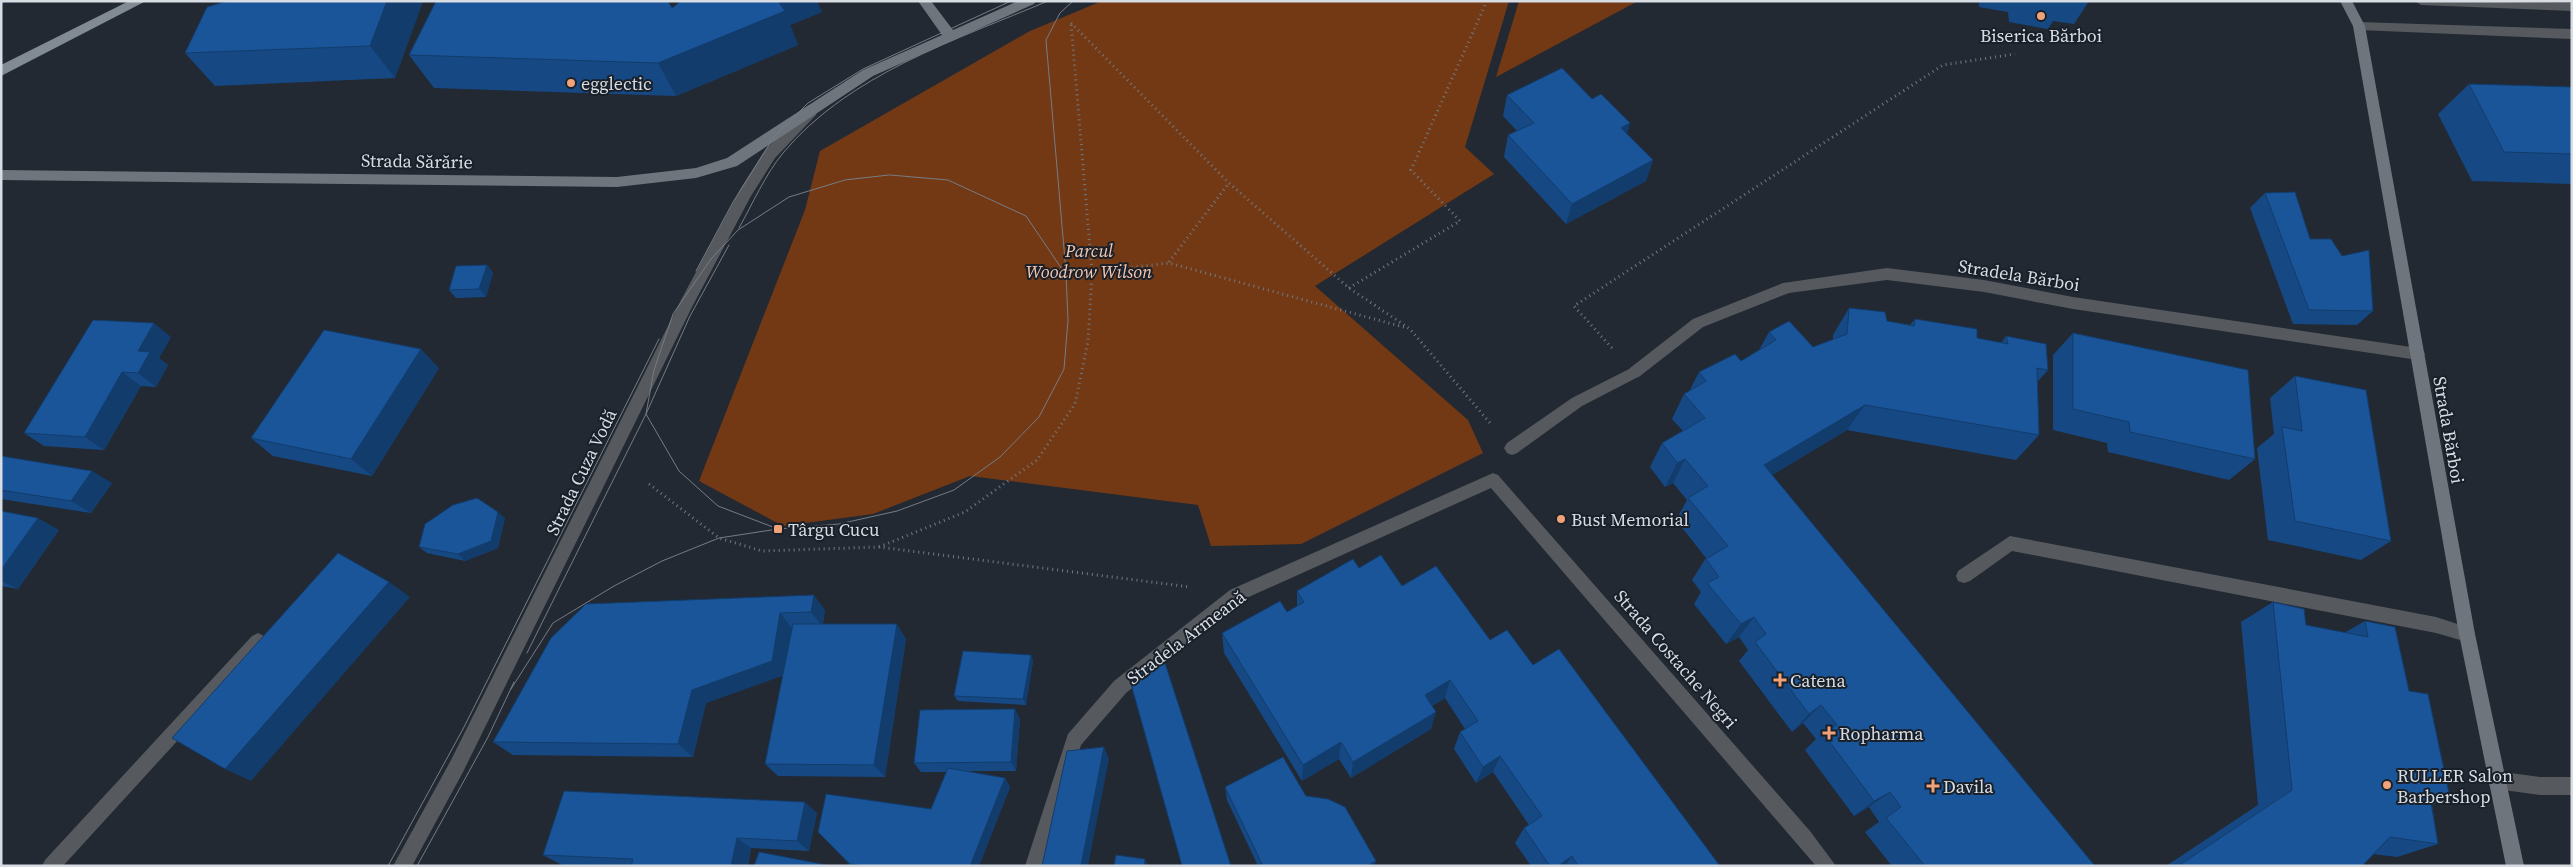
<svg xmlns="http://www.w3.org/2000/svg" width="2573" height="867" viewBox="0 0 2573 867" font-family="'Source Serif 4',serif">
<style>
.green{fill:#733914}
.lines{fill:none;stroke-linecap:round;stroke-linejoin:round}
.path{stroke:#737981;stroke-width:3;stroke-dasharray:1 4;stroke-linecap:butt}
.lane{fill:#565a5e;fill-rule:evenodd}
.street{fill:#565a5e;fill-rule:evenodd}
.secondary{fill:#6f757c;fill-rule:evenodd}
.primary{fill:#828a93;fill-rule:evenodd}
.tram{stroke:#767c85;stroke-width:1}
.wall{fill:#164984}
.shaded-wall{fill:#123c6b}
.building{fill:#1a5599;stroke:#123c6b}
.poi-dot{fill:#f0a278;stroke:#192029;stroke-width:2}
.labels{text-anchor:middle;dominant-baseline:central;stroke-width:4;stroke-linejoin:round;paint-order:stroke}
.poi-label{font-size:18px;fill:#d8dde3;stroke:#192029;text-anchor:start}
.street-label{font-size:18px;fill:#d8dde3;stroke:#192029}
.park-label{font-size:18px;font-style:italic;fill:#f5c7ae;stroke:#192029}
</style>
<rect width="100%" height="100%" fill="#222933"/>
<g class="green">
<polygon points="1102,1 1509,1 1465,147 1494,174 1315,286 1468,420 1483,453 1301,544 1211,546 1198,505 970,476 873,514 783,526 699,481 805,210 820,151 1030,31"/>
<polygon points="1519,1 1638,1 1496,77"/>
</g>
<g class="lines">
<g class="path">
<polyline points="1071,23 1229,183 1349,288 1410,329 1490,423"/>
<polyline points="1169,262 1229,183"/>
<polyline points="1092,272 1169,263 1407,328"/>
<polyline points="1349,288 1460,221 1411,170 1487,1"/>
<polyline points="1612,348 1574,306 1943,65 2015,54"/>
<polyline points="649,484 719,538 762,551 879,547 1190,587"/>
<polyline points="879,547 965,512 1037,460 1075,404 1088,341 1092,272 1071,23"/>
</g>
<g class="lane">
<polygon points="2415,1 2572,3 2572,11 2421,5"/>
<polygon points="2359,22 2572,29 2572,39 2359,30 2353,26"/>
<polygon points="1635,366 1640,368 1642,372 1640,376 1582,406 1517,453 1512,455 1507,453 1504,448 1507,443 1572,398"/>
<polygon points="2010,536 2436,617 2473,629 2475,634 2473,639 2467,642 2436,633 2012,551 1970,581 1964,583 1958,581 1956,576 1958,571"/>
<polygon points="258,633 264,636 266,641 264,646 63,866 42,866 45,860 252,636"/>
<polygon points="2496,771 2540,777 2572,777 2572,795 2540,795 2496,789 2490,786 2487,780 2490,774"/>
</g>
<g class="street">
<polygon points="811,107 816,109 817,112 816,115 775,158 751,196 692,307 463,772 412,866 393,866 451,760 681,300 741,188 765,150 806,109"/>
<polygon points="1887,268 1984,280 2073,297 2418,348 2423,350 2425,354 2423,358 2418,360 2073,309 1984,292 1887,280 1789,293 1703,327 1640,376 1635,378 1630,376 1628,372 1630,368 1693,319 1783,283"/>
<polygon points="1493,473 1498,475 1810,831 1836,866 1816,866 1491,488 1242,600 1126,693 1081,745 1043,866 1025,866 1068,734 1114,681 1230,590"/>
</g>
<g class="secondary">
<polygon points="918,1 931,1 953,30 1018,1 1036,1 1034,4 873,76 737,166 696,178 617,187 1,180 1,170 617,177 696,168 727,158 863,70 942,35"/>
<polygon points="2340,1 2352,1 2365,26 2475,634 2524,866 2506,866 2459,634 2353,26"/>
</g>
<polygon class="primary" points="129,1 146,1 1,76 1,65"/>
<g class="tram">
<polygon points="890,175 948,180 1026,216 1066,275 1068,320 1064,369 1039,417 1000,457 954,490 897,511 839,524 778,529 718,506 679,471 646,414 654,370 673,314 711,259 738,230 789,197 845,180"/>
<path d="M739 228C753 203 765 175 783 153 849 74 956 40 1048 1"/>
<polyline points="696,271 733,202 774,137 808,103 863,69 1011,1"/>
<polyline points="1066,272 1046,40 1060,13 1073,1"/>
<polyline points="527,653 646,414 690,316 729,245"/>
<polyline points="511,689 553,623 614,586 662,561 719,538 778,529"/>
<polyline points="388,866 463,729 659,339"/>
<polyline points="417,866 488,737 514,682"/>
</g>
</g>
<g class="wall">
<polygon points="423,1 395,78 215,86 185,53"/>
<polygon points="1979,1 2089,1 2074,24 2053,21 2048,29 2009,22 2008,12 1979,7"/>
<polygon points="672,8 822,12 790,25 798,45 676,96 434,88 409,55"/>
<polygon points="2469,84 2572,87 2572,184 2472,181 2438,114"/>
<polygon points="1507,95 1592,99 1630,123 1627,134 1653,160 1646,181 1566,224 1504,157 1508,135 1517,131 1503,116"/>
<polygon points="2265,193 2310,239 2373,311 2357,325 2293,324 2250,208"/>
<polygon points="487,265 493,273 486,297 456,298 449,290"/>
<polygon points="1849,308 1887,321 1910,325 1915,319 1977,338 2001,343 2006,336 2048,370 2037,382 2039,435 2016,460 1847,430 1772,475 2095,866 1892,866 1865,832 1879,822 1869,807 1854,816 1805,750 1816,739 1803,723 1792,732 1739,661 1748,650 1739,637 1726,644 1694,604 1701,592 1692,580 1706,558 1676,520 1687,500 1673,483 1665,487 1650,467 1662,443 1683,431 1672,419 1684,394 1690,390 1699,372 1741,361 1759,350 1769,332 1813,347 1833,340 1833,335"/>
<polygon points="2073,333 2255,459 2229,480 2108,452 2107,443 2053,430 2053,355"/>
<polygon points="171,337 159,358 168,365 156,387 141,386 104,450 44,446 24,433"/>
<polygon points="439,368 372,476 273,456 251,438"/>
<polygon points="2295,376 2391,541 2361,560 2268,540 2257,448 2274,434 2270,398"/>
<polygon points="1,456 112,483 91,513 1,499"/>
<polygon points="1,511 59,530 18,589 1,586"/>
<polygon points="505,518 498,548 465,561 427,553 419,547"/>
<polygon points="1359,568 1402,586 1490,640 1533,665 1720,866 1531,866 1515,843 1524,828 1529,825 1493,772 1476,783 1454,749 1460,732 1465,729 1445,698 1432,706 1431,729 1351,778 1339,759 1302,781 1224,653 1222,633 1287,612 1297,607 1297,591"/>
<polygon points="2273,602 2306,625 2344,633 2365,621 2409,691 2450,798 2432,805 2438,844 2397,857 2373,854 2362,866 2166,866 2258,805 2241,622"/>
<polygon points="586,604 825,610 823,624 906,639 885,777 778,776 765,764 783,675 706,703 693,757 513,755 493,742"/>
<polygon points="1031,655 1033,661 1026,705 958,701 954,696"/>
<polygon points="1020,719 1016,771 967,771 1005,778 1010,787 979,866 851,866 818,832 931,809 946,772 921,772 914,763"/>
<polygon points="1225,787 1306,796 1376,861 1374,866 1258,866 1227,800"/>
<polygon points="817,813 809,851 751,848 748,866 581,866 562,865 543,855"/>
</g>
<g class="shaded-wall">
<polygon points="1,1 8,1 1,5"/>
<polygon points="387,1 423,1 395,78 370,46"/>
<polygon points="776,1 817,1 822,12 790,25 798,45 676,96 658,63"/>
<polygon points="1630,123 1624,144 1621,128"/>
<polygon points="1653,160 1646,181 1566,224 1572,204"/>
<polygon points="487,265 493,273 486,297 479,289"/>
<polygon points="154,323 171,337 159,358 168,365 156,387 138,373 138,351"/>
<polygon points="421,349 439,368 372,476 351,459"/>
<polygon points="122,372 141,386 104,450 85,437"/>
<polygon points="1865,405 1847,430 1749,489 1764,465"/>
<polygon points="1685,459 1673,483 1665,487 1677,463"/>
<polygon points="92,471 112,483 91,513 71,501"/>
<polygon points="498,512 505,518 498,548 465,561 458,554"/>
<polygon points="38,518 59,530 18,589 1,581 1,570"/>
<polygon points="389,582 410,597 251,781 225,769"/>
<polygon points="814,595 825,610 822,626 811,612"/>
<polygon points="780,613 792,628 785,675 706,703 693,757 678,744 692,690"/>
<polygon points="1754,617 1739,637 1726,644 1741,624"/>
<polygon points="897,624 906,639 885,777 874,765"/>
<polygon points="1031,655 1033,661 1026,705 1023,699"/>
<polygon points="1450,680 1445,698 1420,713 1425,695"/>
<polygon points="1821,705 1803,723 1792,732 1809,714"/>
<polygon points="1015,709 1020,719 1016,771 1011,762"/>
<polygon points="1436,712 1431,729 1351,778 1353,762"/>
<polygon points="1341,742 1339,759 1302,781 1303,765"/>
<polygon points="1104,747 1109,759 1088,866 1081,866"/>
<polygon points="1500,756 1493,772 1476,783 1483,767"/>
<polygon points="1005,778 1010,787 979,866 970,866"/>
<polygon points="1890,792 1869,807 1854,816 1874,801"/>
<polygon points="805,802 817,813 809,851 797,841"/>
<polygon points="737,838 751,848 748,866 731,866"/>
<polygon points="1572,856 1565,866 1558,866"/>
<polygon points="1145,859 1148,866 1144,866"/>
<polygon points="1376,861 1374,866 1367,866"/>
</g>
<g class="building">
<polygon points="227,1 387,1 370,46 185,53 207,7"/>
<polygon points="436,1 668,1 672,8 681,1 778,1 785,11 658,63 409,55"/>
<polygon points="1562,68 1592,99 1601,94 1630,123 1621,128 1653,160 1572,204 1508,135 1534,123 1507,95"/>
<polygon points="2469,84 2572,87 2572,154 2504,152"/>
<polygon points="2295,192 2310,239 2331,239 2342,256 2369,250 2373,311 2309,310 2265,193"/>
<polygon points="487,265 479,289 449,290 456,266"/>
<polygon points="1849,308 1885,312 1887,321 1914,326 1915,319 1977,329 1977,338 2008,344 2006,336 2046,344 2048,370 2037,368 2039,435 1865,405 1764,465 2095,866 1925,866 1886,818 1901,807 1890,792 1874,801 1823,733 1837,725 1821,705 1809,714 1755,642 1766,634 1754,617 1741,624 1707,583 1719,577 1706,559 1728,546 1688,498 1708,486 1685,459 1677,463 1662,443 1705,418 1684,394 1706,381 1699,372 1735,354 1741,361 1776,340 1769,332 1789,321 1813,347 1847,334"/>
<polygon points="93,320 154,323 138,351 150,352 138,373 122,372 85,437 24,433"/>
<polygon points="324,330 421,349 351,459 251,438"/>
<polygon points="2073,333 2248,370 2255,459 2130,432 2129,422 2073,409"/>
<polygon points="2295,376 2366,390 2391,541 2295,521 2282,427 2302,431"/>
<polygon points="1,456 92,471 71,501 1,490"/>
<polygon points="477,498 498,512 491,541 458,554 419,547 425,524 453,505"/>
<polygon points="1,511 38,518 1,570"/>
<polygon points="338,553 389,582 225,769 172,738"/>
<polygon points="1381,555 1402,586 1436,566 1490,640 1507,630 1533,665 1559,649 1720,866 1578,866 1572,856 1558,866 1550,866 1524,828 1542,816 1500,756 1483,767 1460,732 1478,721 1450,680 1425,695 1436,712 1353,762 1341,742 1303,765 1222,633 1280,601 1287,612 1304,602 1297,591 1353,559 1359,568"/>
<polygon points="814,595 811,612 780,613 772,661 692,690 678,744 493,742 551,638 586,604"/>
<polygon points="2273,602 2304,609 2306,625 2368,637 2365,621 2395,627 2409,691 2428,694 2450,798 2430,797 2438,844 2390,837 2362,866 2178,866 2292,790"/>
<polygon points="793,624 897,624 874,765 765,764"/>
<polygon points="963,651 1031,655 1023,699 954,696"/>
<polygon points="1164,660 1231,866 1182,866 1129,677"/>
<polygon points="1015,709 1011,762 914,763 920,710"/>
<polygon points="1104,747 1081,866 1042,866 1067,751"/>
<polygon points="1283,757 1306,796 1328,799 1345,807 1376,861 1367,866 1263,866 1225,787"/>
<polygon points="948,768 1005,778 970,866 864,866 850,864 818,832 826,794 931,809"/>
<polygon points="564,791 805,802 797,841 737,838 731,866 631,866 633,859 543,855"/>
<polygon points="759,852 827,865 826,866 754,866"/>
<polygon points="1116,855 1145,859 1144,866 1114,866"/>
</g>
<g class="poi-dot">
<circle cx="2041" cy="16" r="5"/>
<circle cx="571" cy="83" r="5"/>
<circle cx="1561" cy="519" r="5"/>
<rect x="773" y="524" width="10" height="10" rx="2.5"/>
<path d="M1777.5 672.5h5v5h5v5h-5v5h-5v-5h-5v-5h5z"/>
<path d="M1826.5 725.5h5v5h5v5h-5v5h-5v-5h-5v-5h5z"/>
<circle cx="2387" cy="785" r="5"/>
<path d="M1930.5 778.5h5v5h5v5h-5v5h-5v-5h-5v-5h5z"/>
</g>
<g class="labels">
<g class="poi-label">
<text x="2041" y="35" text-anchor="middle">Biserica Bărboi</text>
<text x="581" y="83">egglectic</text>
<text x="1571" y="519">Bust Memorial</text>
<text x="788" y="529">Târgu Cucu</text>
<text x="1790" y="680">Catena</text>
<text x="1839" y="733">Ropharma</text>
<text x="2397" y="775">RULLER Salon<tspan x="2397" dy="21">Barbershop</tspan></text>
<text x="1943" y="786">Davila</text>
</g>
<g class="street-label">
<text transform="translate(417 161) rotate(1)">Strada Sărărie</text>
<text transform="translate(2019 275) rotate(9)">Stradela Bărboi</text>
<text transform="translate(2449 430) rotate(80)">Strada Bărboi</text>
<text transform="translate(581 472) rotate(-64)">Strada Cuza Vodă</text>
<text transform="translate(1186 637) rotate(-37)">Stradela Armeană</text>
<text transform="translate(1676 659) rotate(49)">Strada Costache Negri</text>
</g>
<g class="park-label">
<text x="1089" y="250">Parcul<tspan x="1089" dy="21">Woodrow Wilson</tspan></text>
</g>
</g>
<rect width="2573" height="867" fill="none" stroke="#d8dde3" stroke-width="5"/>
</svg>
